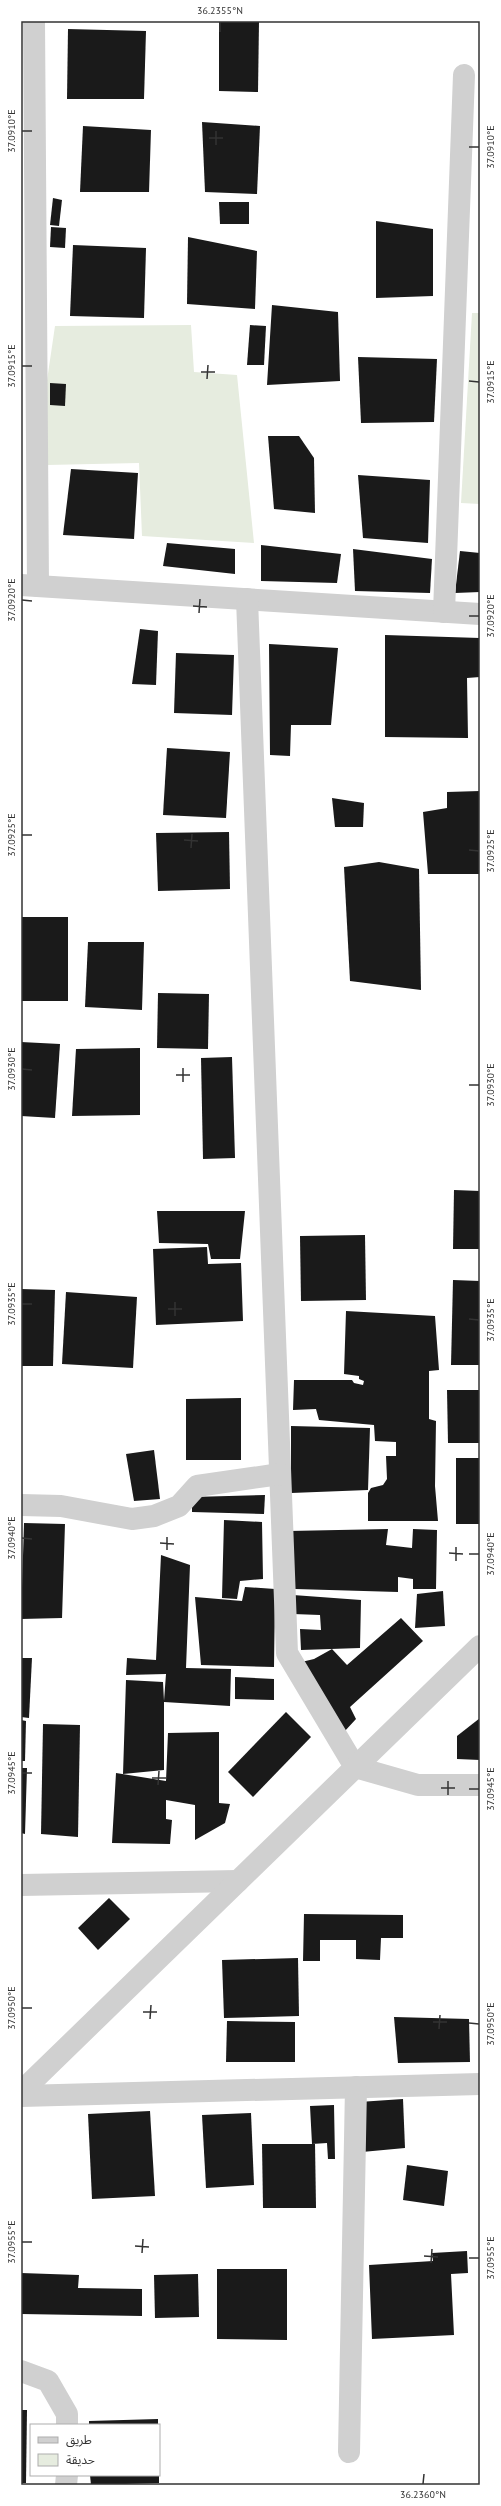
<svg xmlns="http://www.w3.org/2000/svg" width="501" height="2506" viewBox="0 0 501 2506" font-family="'PT Sans','Noto Sans Arabic',sans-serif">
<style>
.green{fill:#e6ecdf}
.building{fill:#1a1a1a}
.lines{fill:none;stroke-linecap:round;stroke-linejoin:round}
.minor{stroke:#d0d0d0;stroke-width:22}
.ticks{fill:none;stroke:#333;stroke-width:1.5}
.neatline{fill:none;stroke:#333;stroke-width:1.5}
.ticks-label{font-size:10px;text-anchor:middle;fill:#333}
</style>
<rect width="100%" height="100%" fill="#fff"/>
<g class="green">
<polygon points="472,313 480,313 480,504 461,503"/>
<polygon points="191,325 194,372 237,375 254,543 142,536 139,463 47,465 45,394 55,326"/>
</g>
<g class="building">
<polygon points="219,21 259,21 258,92 219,91"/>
<polygon points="68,29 146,31 144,99 67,99"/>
<polygon points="202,122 260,126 257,194 205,192"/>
<polygon points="83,126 151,130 149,192 80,192"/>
<polygon points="53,198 62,200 59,226 50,225"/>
<polygon points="219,202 249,202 249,224 220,224"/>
<polygon points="376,221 433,229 433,296 376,298"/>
<polygon points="51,227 66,228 65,248 50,247"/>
<polygon points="188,237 257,251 255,309 187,304"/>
<polygon points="73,245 146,248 144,318 70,316"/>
<polygon points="272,305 338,312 340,381 267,385"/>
<polygon points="250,325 266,326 264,365 247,365"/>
<polygon points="358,357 437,359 434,422 361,423"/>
<polygon points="50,383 66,384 65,406 50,405"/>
<polygon points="268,436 299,436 314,458 315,513 274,509"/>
<polygon points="71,469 138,473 134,539 63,535"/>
<polygon points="358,475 430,480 428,543 363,538"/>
<polygon points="167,543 235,549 235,574 163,566"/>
<polygon points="261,545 341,554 337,583 261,581"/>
<polygon points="353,549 432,559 430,593 355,591"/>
<polygon points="460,551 480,553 480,592 455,593"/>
<polygon points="140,629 158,631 156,685 132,684"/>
<polygon points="385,635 480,638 480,677 467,678 468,738 385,737"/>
<polygon points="269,644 338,648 331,725 291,725 290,756 270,755"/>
<polygon points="176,653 234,655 232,715 174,713"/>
<polygon points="167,748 230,752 226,818 163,815"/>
<polygon points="480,791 480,874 428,874 423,812 447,808 447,792"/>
<polygon points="332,798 364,803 363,827 335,827"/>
<polygon points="229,832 230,889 158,891 156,833"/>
<polygon points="379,862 419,869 421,990 350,981 344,867"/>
<rect x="21" y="917" width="47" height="84"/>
<polygon points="88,942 144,942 142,1010 85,1007"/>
<polygon points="158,993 209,994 208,1049 157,1048"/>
<polygon points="21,1042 60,1044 55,1118 21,1116"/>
<polygon points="140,1048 140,1115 72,1116 76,1049"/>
<polygon points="232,1057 235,1158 203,1159 201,1058"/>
<polygon points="454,1190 480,1191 480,1249 453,1249"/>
<polygon points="157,1211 245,1211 240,1259 211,1259 208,1244 159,1243"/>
<polygon points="365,1235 366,1300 301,1301 300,1236"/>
<polygon points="207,1247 208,1264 241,1263 243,1321 156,1325 153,1249"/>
<polygon points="453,1280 480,1281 480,1365 451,1365"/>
<polygon points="21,1289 55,1290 53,1366 21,1366"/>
<polygon points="66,1292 137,1297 133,1368 62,1364"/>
<polygon points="346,1311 435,1316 439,1370 429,1371 429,1419 436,1421 435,1486 438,1521 368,1521 368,1493 371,1488 383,1485 387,1479 386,1456 396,1456 396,1442 375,1441 374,1425 319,1420 316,1409 293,1410 294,1380 352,1380 354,1383 363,1385 364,1381 359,1379 359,1376 344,1374"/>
<polygon points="447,1390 480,1390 480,1443 448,1443"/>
<polygon points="241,1398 241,1460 186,1460 186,1399"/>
<polygon points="291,1426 370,1428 368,1490 291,1493"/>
<polygon points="154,1450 160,1499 134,1501 126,1454"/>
<rect x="456" y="1458" width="24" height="66"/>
<polygon points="265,1495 264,1514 192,1512 192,1497"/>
<polygon points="224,1520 262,1522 263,1579 240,1581 237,1599 222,1598"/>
<polygon points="24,1523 65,1524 62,1618 21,1619"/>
<polygon points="388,1529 386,1545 412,1548 413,1529 437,1530 436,1589 413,1589 413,1579 398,1577 398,1592 295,1589 289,1531"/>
<polygon points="161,1555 190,1565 186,1668 231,1669 230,1706 164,1702 164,1770 123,1774 126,1680 163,1682 164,1701 166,1674 126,1675 127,1658 156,1660"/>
<polygon points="245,1587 275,1589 274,1667 201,1665 195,1597 242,1601"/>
<polygon points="443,1591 445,1626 415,1628 417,1594"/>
<polygon points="293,1595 361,1600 360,1648 301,1650 300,1629 321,1630 320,1615 293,1614"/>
<polygon points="401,1618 423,1641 350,1707 356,1719 344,1732 293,1664 314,1659 332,1649 347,1665"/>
<polygon points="21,1658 32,1658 29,1718 21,1717"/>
<polygon points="235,1677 274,1679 274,1700 235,1699"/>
<polygon points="286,1712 311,1737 253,1797 228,1772"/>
<polygon points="480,1718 480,1760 457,1759 457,1736"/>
<polygon points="21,1720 26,1721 25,1761 21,1761"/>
<polygon points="43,1724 80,1725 78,1837 41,1834"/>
<polygon points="219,1732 219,1803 230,1804 225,1823 195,1840 195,1805 166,1800 166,1819 172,1820 170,1844 112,1843 116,1773 166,1781 168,1733"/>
<polygon points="21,1768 27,1768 25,1834 21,1833"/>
<polygon points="109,1898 130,1919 98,1950 78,1928"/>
<polygon points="304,1914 403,1915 403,1938 381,1938 380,1960 356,1959 356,1940 320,1940 320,1961 303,1961"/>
<polygon points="298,1958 299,2016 224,2018 222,1960"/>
<polygon points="394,2017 469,2019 470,2062 398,2063"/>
<polygon points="227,2021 295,2022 295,2062 226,2062"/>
<polygon points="403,2099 405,2148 362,2152 359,2102"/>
<polygon points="334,2105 335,2159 328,2159 327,2143 312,2144 310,2106"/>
<polygon points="150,2111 155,2196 92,2199 88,2114"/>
<polygon points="251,2113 254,2185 206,2188 202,2115"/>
<polygon points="262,2144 315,2144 316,2208 263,2208"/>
<polygon points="407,2165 448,2171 444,2206 403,2200"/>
<polygon points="467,2251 468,2273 451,2274 454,2335 372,2339 369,2265 433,2261 432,2253"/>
<polygon points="217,2269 287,2269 287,2340 217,2339"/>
<polygon points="21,2273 79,2275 78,2288 142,2289 142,2316 21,2314"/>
<polygon points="198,2274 199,2317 155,2318 154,2275"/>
<polygon points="21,2410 27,2410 26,2483 21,2483"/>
<polygon points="158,2419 158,2425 89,2425 89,2421"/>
<polygon points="90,2475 159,2475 159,2483 91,2485"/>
</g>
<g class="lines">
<g class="minor">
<polyline points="34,21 38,586"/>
<polyline points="21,585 480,614"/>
<polyline points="247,599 287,1653 355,1767 418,1785 480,1785"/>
<polyline points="444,612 464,75"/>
<polyline points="21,1505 61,1506 132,1519 154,1516 179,1506 197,1486 280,1474"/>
<polyline points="21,1885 238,1881"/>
<polyline points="21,2092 480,1646"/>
<polyline points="21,2096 480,2084"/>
<polyline points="21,2371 48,2381 67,2414 67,2425"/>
<polyline points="349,2452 356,2087"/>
<polyline points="66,2485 67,2475"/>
</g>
</g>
<path class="ticks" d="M220 32V22M22 131H32M209 138H223M216 145V131M469 147H479M22 366H32M201 372H215M207 379 208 365M469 381 479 382M22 600 32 601M193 606 207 607M199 613 200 599M469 616H479M22 835H32M184 840 198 841M191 848 192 834M469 850 479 851M22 1069 32 1070M176 1075H190M183 1082V1068M469 1085H479M22 1304H32M168 1309H182M175 1316V1302M469 1319 479 1320M22 1538 32 1539M160 1543 174 1544M167 1550V1537M449 1553 463 1554M469 1554H479M456 1561V1547M22 1773H32M152 1778H166M158 1785 159 1771M441 1788H455M469 1789H479M448 1795V1781M22 2008H32M143 2012H157M150 2019 151 2005M433 2022H447M469 2023 479 2024M439 2029 440 2015M22 2242H32M135 2246 149 2247M142 2253 143 2239M424 2256 438 2257M469 2258H479M431 2263 432 2249M423 2484 424 2474"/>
<rect width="501" height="2506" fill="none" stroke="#ffffff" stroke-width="44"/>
<rect x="30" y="2424" width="130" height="52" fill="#ffffff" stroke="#adadad"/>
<rect x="38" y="2437" width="20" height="6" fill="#d0d0d0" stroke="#adadad"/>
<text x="66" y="2444" font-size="12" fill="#333333">طريق</text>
<rect x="38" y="2454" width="20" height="12" fill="#e6ecdf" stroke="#adadad"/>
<text x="66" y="2464" font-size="12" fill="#333333">حديقة</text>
<rect x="22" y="22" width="457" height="2462" class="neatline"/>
<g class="ticks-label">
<text x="220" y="14">36.2355°N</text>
<text transform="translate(11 131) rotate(-90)" y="4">37.0910°E</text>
<text transform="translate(490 147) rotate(-90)" y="4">37.0910°E</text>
<text transform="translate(11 366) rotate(-90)" y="4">37.0915°E</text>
<text transform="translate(490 382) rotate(-90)" y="4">37.0915°E</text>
<text transform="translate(11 600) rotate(-90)" y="4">37.0920°E</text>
<text transform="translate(490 616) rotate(-90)" y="4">37.0920°E</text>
<text transform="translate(11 835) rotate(-90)" y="4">37.0925°E</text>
<text transform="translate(490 851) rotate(-90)" y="4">37.0925°E</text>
<text transform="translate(11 1069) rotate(-90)" y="4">37.0930°E</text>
<text transform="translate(490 1085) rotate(-90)" y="4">37.0930°E</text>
<text transform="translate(11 1304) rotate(-90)" y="4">37.0935°E</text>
<text transform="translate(490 1320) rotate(-90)" y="4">37.0935°E</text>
<text transform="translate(11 1538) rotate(-90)" y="4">37.0940°E</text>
<text transform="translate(490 1554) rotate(-90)" y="4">37.0940°E</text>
<text transform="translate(11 1773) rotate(-90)" y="4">37.0945°E</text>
<text transform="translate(490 1789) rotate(-90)" y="4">37.0945°E</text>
<text transform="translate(11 2008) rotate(-90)" y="4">37.0950°E</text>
<text transform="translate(490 2024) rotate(-90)" y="4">37.0950°E</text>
<text transform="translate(11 2242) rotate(-90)" y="4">37.0955°E</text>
<text transform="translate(490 2258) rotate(-90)" y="4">37.0955°E</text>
<text x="423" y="2498">36.2360°N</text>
</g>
</svg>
